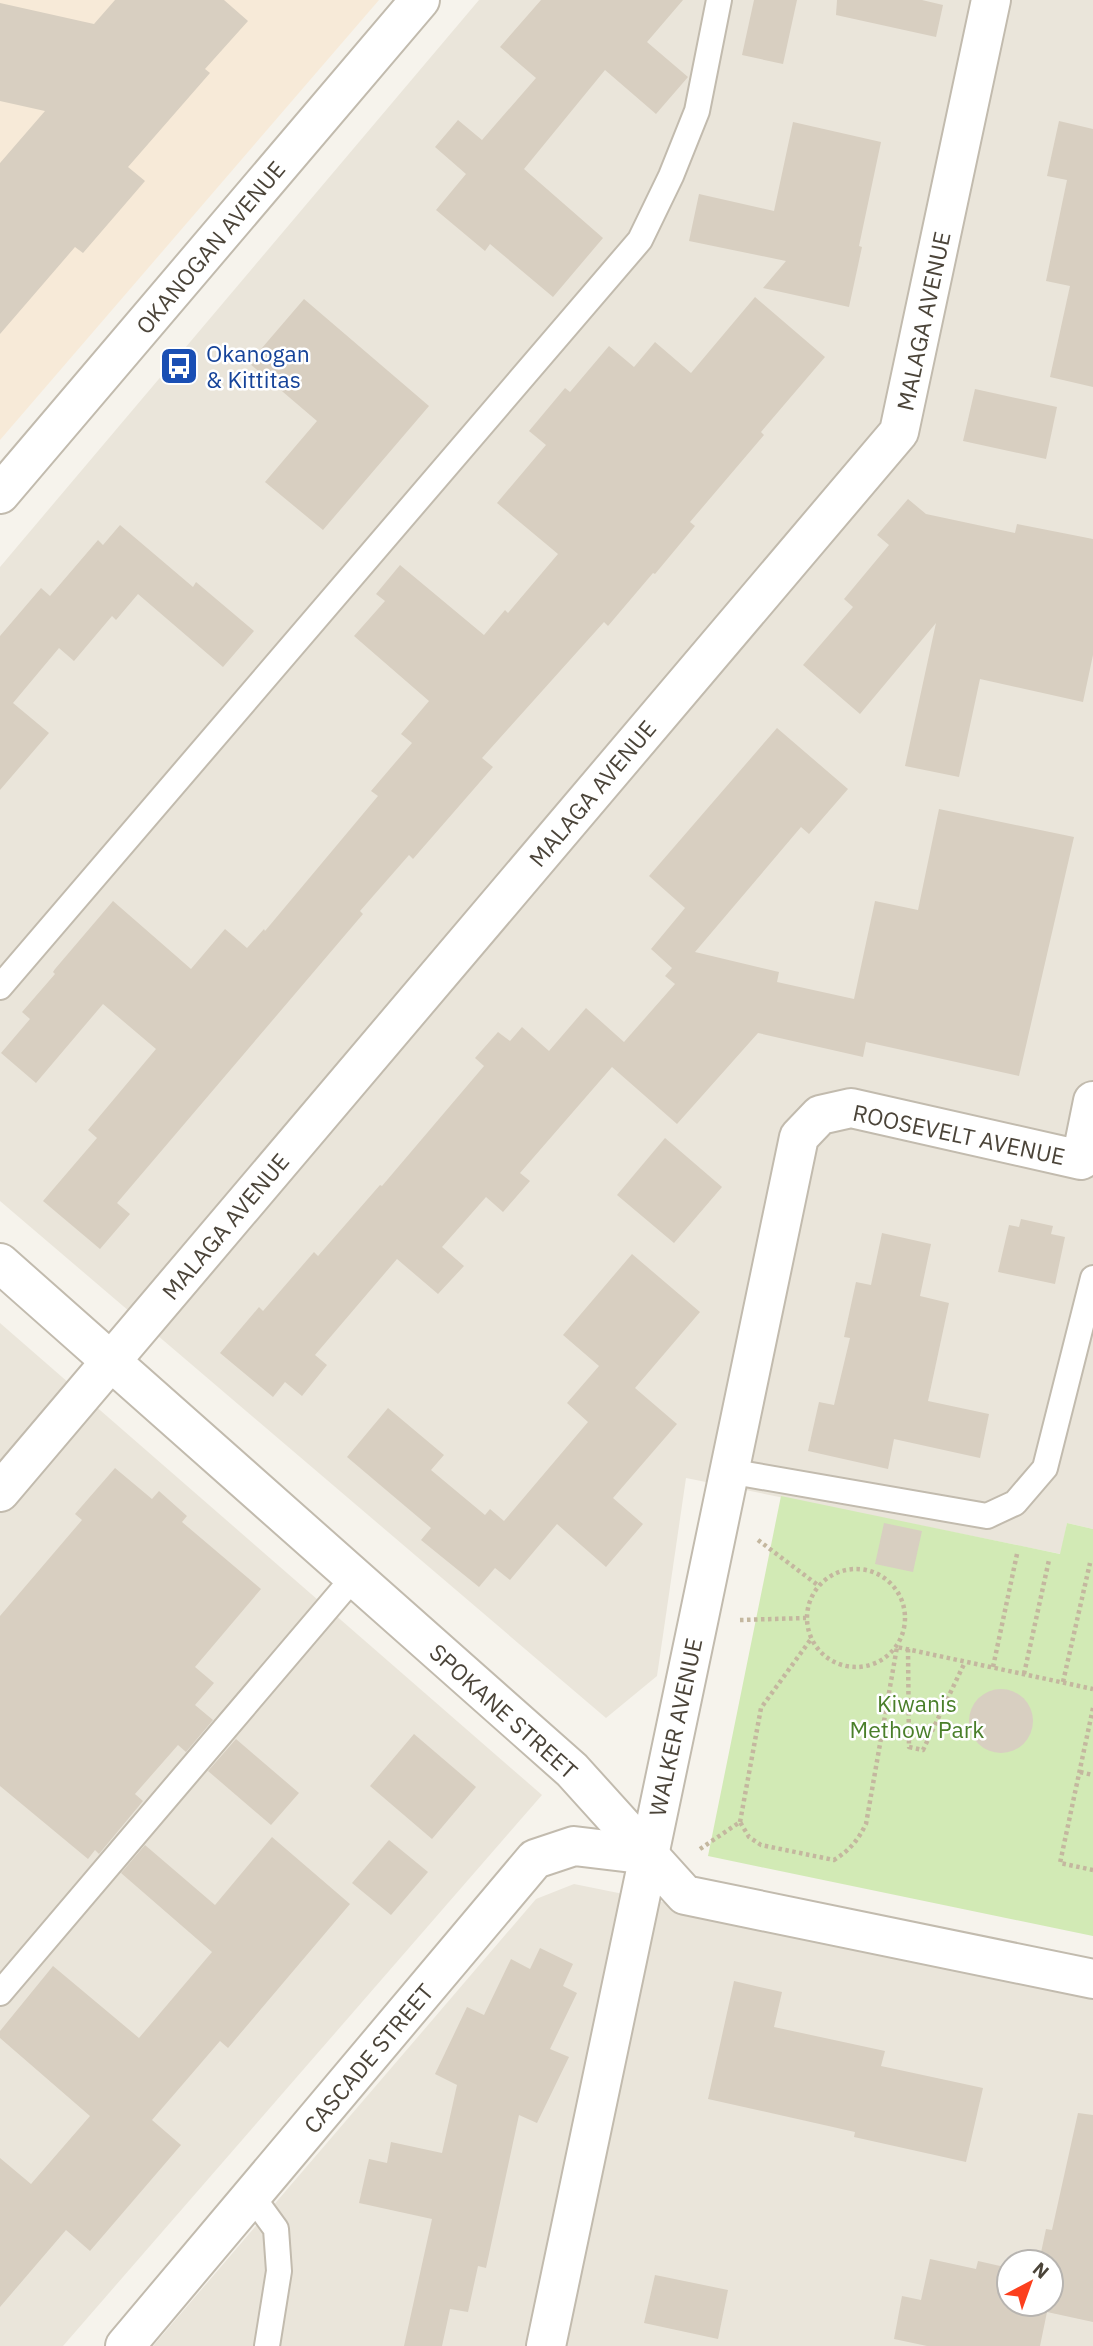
<svg xmlns="http://www.w3.org/2000/svg" width="1093" height="2346" viewBox="0 0 1093 2346" font-family="'IBM Plex Sans',sans-serif">
<style>
.residential{fill:#eae5da;fill-rule:evenodd}
.commercial{fill:#f7ead8}
.green{fill:#d2eab5}
.building{fill:#d8cfc1}
.lines{fill:none;stroke-linecap:round;stroke-linejoin:round}
.service-casing{stroke:#c2bbae;stroke-width:28}
.minor-casing{stroke:#c2bbae;stroke-width:42}
.tertiary-casing{stroke:#c2bbae;stroke-width:42}
.path{stroke:#c4b79f;stroke-width:4.5;stroke-dasharray:3.5 3.5;stroke-linecap:butt}
.service{stroke:#fff;stroke-width:24}
.minor{stroke:#fff;stroke-width:38}
.tertiary{stroke:#fff;stroke-width:38}
.labels{text-anchor:middle;dominant-baseline:central;stroke-width:5;stroke-linejoin:round;paint-order:stroke}
.street-label{font-size:23px;fill:#4b4439;stroke:#fff}
.transit-label{font-size:23px;fill:#164399;stroke:#fff;text-anchor:start}
.park-label{font-size:23px;fill:#4a7f2a;stroke:#fff}
</style>
<rect width="100%" height="100%" fill="#f6f3ec"/>
<g class="residential">
<polygon points="479,0 1093,0 1093,1529 1067,1523 1061,1554 686,1478 657,1676 606,1718 0,1201 0,567"/>
<polygon points="0,1323 542,1795 63,2346 0,2346"/>
<path d="M574 1884 1093 1989V2346H153L536 1899ZM1009 2262H1051V2304H1009Z"/>
</g>
<polygon class="commercial" points="0,0 379,0 0,440"/>
<polygon class="green" points="781,1496 1060,1554 1067,1523 1093,1529 1093,1936 708,1856"/>
<g class="building">
<polygon points="115,0 224,0 248,21 205,69 210,73 128,167 145,181 83,253 75,247 0,334 0,163 45,111 0,101 0,3 94,24"/>
<polygon points="541,0 683,0 647,42 688,77 656,114 605,70 524,169 603,238 553,297 490,244 485,251 436,210 466,174 435,147 458,120 482,140 536,78 500,47"/>
<polygon points="754,0 797,0 783,64 742,55"/>
<polygon points="837,0 922,0 943,5 936,37 836,15"/>
<polygon points="1059,121 1093,129 1093,387 1050,377 1070,286 1046,281 1067,180 1047,176"/>
<polygon points="793,122 881,142 859,246 862,247 849,307 763,288 786,261 689,241 699,194 774,211"/>
<polygon points="755,297 825,357 761,432 764,435 690,522 695,526 655,574 653,573 608,626 604,622 482,758 493,767 413,859 409,855 360,911 363,914 117,1203 130,1214 100,1249 43,1201 97,1138 88,1130 156,1049 103,1004 36,1083 1,1053 30,1019 22,1012 55,974 53,972 55,969 113,901 191,969 225,929 247,948 264,929 265,931 378,796 371,791 412,743 401,734 429,701 354,636 385,601 376,594 400,565 484,635 505,610 508,613 558,554 497,503 546,445 529,431 565,388 570,392 609,346 634,367 655,342 691,373"/>
<polygon points="304,299 429,406 323,530 265,482 317,421 249,363"/>
<polygon points="975,389 1057,407 1046,459 963,441"/>
<polygon points="908,499 926,514 1015,533 1017,524 1093,539 1093,655 1083,702 980,679 959,777 905,766 936,623 860,714 803,665 853,607 844,599 889,545 877,535"/>
<polygon points="120,525 193,587 196,582 254,631 223,667 138,594 116,620 112,616 74,661 59,648 13,703 49,733 0,790 0,636 41,588 50,596 98,540 103,545"/>
<polygon points="777,728 848,789 809,834 801,827 695,952 779,972 777,982 854,999 875,901 918,910 939,809 1074,837 1019,1076 866,1042 863,1057 758,1033 677,1124 612,1067 520,1173 530,1181 503,1212 486,1197 442,1247 464,1266 438,1294 397,1259 315,1355 327,1365 302,1396 285,1382 273,1397 220,1353 259,1307 263,1311 314,1252 318,1256 380,1185 382,1186 484,1066 475,1058 498,1032 510,1041 522,1027 549,1051 586,1008 624,1042 675,984 665,976 672,968 651,949 685,908 649,876"/>
<polygon points="665,1138 722,1187 674,1243 617,1195"/>
<polygon points="1021,1219 1053,1226 1051,1234 1065,1237 1055,1284 998,1272 1009,1225 1019,1227"/>
<polygon points="882,1233 931,1244 920,1296 949,1303 928,1401 989,1414 980,1458 894,1439 888,1469 808,1451 819,1402 834,1405 850,1338 844,1337 856,1282 871,1285"/>
<polygon points="632,1254 700,1312 635,1388 677,1424 613,1498 643,1524 606,1567 557,1524 510,1580 495,1568 479,1587 421,1540 431,1528 347,1457 388,1408 444,1455 431,1470 485,1515 490,1509 504,1521 588,1422 567,1403 599,1366 563,1335"/>
<polygon points="115,1468 152,1499 159,1491 187,1516 182,1522 261,1589 195,1667 214,1683 195,1705 213,1720 186,1752 178,1745 135,1794 143,1801 99,1854 95,1850 88,1859 0,1786 0,1616 82,1520 75,1514"/>
<polygon points="884,1523 922,1531 913,1572 875,1564"/>
<circle cx="1001" cy="1721" r="32"/>
<polygon points="414,1734 476,1787 432,1839 370,1786"/>
<polygon points="236,1739 299,1793 271,1825 208,1771"/>
<polygon points="272,1837 350,1904 228,2048 220,2041 152,2120 181,2145 90,2251 66,2230 0,2307 0,2158 31,2184 90,2116 0,2038 0,2031 53,1966 139,2038 212,1952 121,1873 145,1845 215,1905"/>
<polygon points="389,1840 428,1872 391,1915 352,1883"/>
<polygon points="540,1948 573,1964 563,1986 577,1993 550,2049 569,2057 537,2123 519,2115 486,2268 478,2266 468,2312 450,2309 442,2346 404,2346 432,2219 359,2203 369,2159 387,2163 391,2142 442,2153 457,2085 435,2074 467,2007 484,2015 511,1959 530,1969"/>
<polygon points="734,1981 782,1992 774,2027 885,2051 881,2066 983,2088 966,2162 854,2137 855,2132 708,2099"/>
<polygon points="1078,2113 1093,2115 1093,2322 1047,2312 1040,2346 927,2346 894,2339 902,2296 921,2300 930,2259 976,2269 978,2261 1009,2268 1009,2304 1051,2304 1051,2262 1039,2262 1046,2229 1052,2230"/>
<polygon points="655,2275 728,2290 718,2339 644,2323"/>
</g>
<g class="lines">
<defs>
<g id="service">
<polyline points="0,987 640,240 671,176 697,111 719,0"/>
<polyline points="728,1471 987,1516 1015,1503 1045,1468 1093,1278"/>
<polyline points="0,1993 354,1577"/>
<polyline points="252,2196 276,2229 279,2271 267,2346"/>
</g>
<g id="minor">
<polyline points="0,1263 572,1770 685,1895 1093,1979"/>
<polyline points="0,1492 899,432 991,0"/>
<polyline points="125,2346 535,1859 574,1846 649,1855"/>
<path d="M546 2346C633 1943 714 1540 799 1137L820 1115 851 1108 1081 1160 1093 1101"/>
</g>
<polyline id="tertiary" points="0,494 420,0"/>
</defs>
<use href="#service" class="service-casing"/>
<use href="#minor" class="minor-casing"/>
<use href="#tertiary" class="tertiary-casing"/>
<g class="path">
<polyline points="758,1540 819,1586"/>
<circle cx="856" cy="1618" r="49"/>
<polyline points="740,1620 806,1618"/>
<polyline points="908,1649 909,1747 923,1750 965,1662"/>
<polyline points="993,1667 1017,1554"/>
<polyline points="1024,1674 1049,1560"/>
<polyline points="1063,1682 1090,1563"/>
<polyline points="1093,1708 1060,1863 1093,1870"/>
<polyline points="1080,1772 1093,1775"/>
<polyline points="740,1822 761,1708 811,1639"/>
<path d="M700 1849 740 1822 749 1837 761 1845 834 1860C850 1850 858 1840 866 1824L897 1647 1093 1689"/>
</g>
<use href="#service" class="service"/>
<use href="#minor" class="minor"/>
<use href="#tertiary" class="tertiary"/>
</g>
<defs>
<symbol id="bus-square" viewBox="-11 -11 22 22"><rect x="-9" y="-9" width="18" height="18" rx="4" fill="#1a4fb4" stroke="#fff"/><path d="M-5-6H5V4H4V6H2V4H-2V6H-4V4H-5ZM-3.5-4V0h7V-4ZM-3.5 1.2v1.5H-2V1.2ZM2 1.2v1.5H3.5V1.2Z" fill="#fff"/></symbol>
</defs>
<g fill-rule="evenodd">
<use href="#bus-square" x="157" y="344" width="44" height="44"/>
</g>
<g class="labels">
<g class="street-label">
<text transform="translate(210 247) rotate(-50)">OKANOGAN AVENUE</text>
<text transform="translate(923 321) rotate(-78)">MALAGA AVENUE</text>
<text transform="translate(592 793) rotate(-50)">MALAGA AVENUE</text>
<text transform="translate(959 1134) rotate(12)">ROOSEVELT AVENUE</text>
<text transform="translate(225 1226) rotate(-50)">MALAGA AVENUE</text>
<text transform="translate(504 1711) rotate(42)">SPOKANE STREET</text>
<text transform="translate(675 1727) rotate(-78)">WALKER AVENUE</text>
<text transform="translate(368 2058) rotate(-50)">CASCADE STREET</text>
</g>
<g class="transit-label">
<text x="206" y="353">Okanogan<tspan x="206" dy="26">&amp; Kittitas</tspan></text>
</g>
<g class="park-label">
<text x="917" y="1703">Kiwanis<tspan x="917" dy="26">Methow Park</tspan></text>
</g>
</g>
<g transform="translate(1030 2283) rotate(41)"><circle r="33" fill="#ffffff" stroke="#b7b4b0" stroke-width="2"/>
<path d="M0-5L12 26L0 18L-12 26Z" fill="#fc3f1d"/>
<text y="-10" font-size="19" font-weight="bold" text-anchor="middle" fill="#4b4439">N</text>
</g>
</svg>
